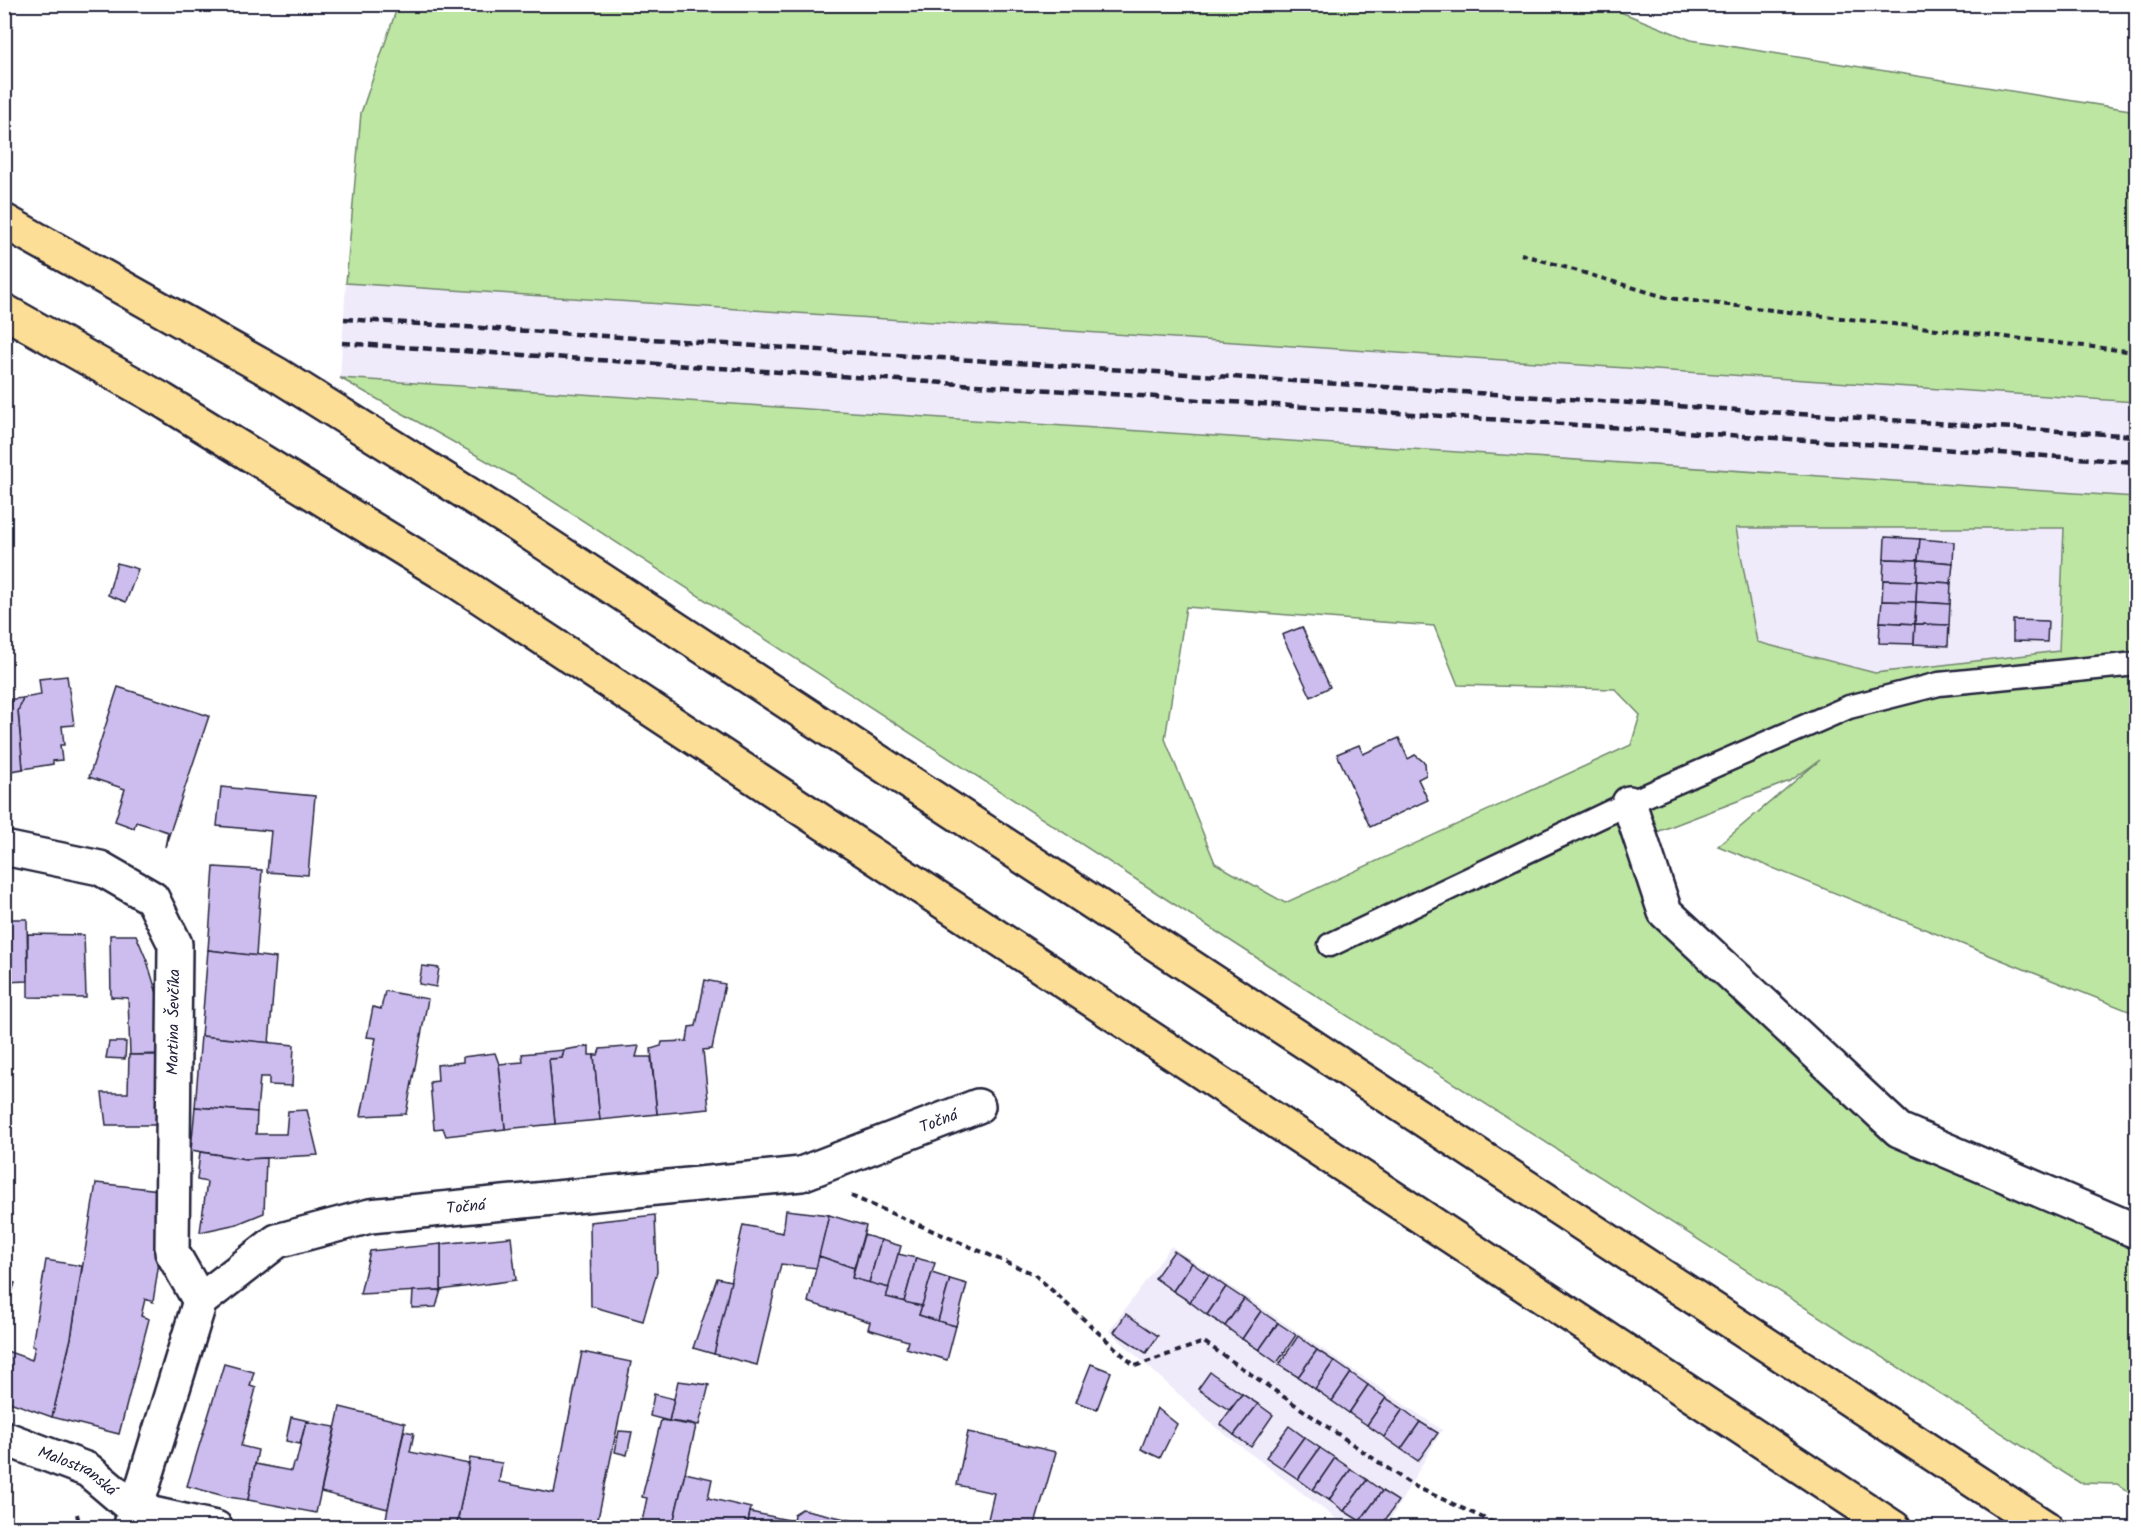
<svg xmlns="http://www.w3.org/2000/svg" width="2141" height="1532" viewBox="0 0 2141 1532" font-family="Kalam,sans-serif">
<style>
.built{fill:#f0ebfa}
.green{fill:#bde6a2;stroke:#70846e;stroke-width:1.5;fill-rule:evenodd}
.building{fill:#cdbdee;stroke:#22223b;stroke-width:1.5}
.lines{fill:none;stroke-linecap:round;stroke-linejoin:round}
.service-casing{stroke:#22223b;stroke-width:27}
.minor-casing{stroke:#22223b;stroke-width:38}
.motorway-casing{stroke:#22223b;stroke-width:38}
.path{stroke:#22223b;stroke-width:4;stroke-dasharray:6 4.5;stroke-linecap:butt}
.service{stroke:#fff;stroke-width:22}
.minor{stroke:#fff;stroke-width:33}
.motorway{stroke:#fdde96;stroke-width:33}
.rail{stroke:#22223b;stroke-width:4.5;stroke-dasharray:9 4.5;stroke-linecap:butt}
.labels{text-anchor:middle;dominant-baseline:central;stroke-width:4.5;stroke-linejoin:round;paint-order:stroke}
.street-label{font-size:16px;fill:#22223b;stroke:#fff}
</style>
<rect width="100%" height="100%" fill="#fff"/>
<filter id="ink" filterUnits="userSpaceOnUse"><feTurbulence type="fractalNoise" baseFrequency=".0167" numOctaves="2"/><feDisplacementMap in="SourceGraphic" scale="12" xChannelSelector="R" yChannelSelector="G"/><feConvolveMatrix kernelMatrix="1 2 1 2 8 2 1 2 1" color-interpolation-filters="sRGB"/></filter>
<g filter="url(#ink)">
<g class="built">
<polygon points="346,283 2136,402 2136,497 340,378"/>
<polygon points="1735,528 2064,528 2059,652 1875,673 1757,642"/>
<polygon points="1171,1246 1442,1430 1386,1527 1347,1527 1214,1426 1109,1331"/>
</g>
<g class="green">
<polygon points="398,5 1603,5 1691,40 2136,111 2136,402 346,283 361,113"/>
<path d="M340 378 2136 497V1014L1718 846 1820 760 1790 781 1641 838 1665 912 1899 1130 2136 1231V1497L2117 1484 2080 1483 1271 967 517 478ZM1736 528H2064L2059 651 1875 673 1757 642ZM1186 607 1434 626 1458 685 1615 689 1640 715 1631 745 1285 903 1215 863 1165 739Z"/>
</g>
<g class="building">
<polygon points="1885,537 1920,539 1918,560 1884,559"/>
<polygon points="1920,539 1954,542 1953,563 1918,560"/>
<polygon points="1884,559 1918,560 1917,581 1883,580"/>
<polygon points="1918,560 1953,563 1951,583 1917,581"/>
<polygon points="117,563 138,569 126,602 108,595"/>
<polygon points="1883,580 1917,581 1916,602 1882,601"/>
<polygon points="1917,581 1951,583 1950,604 1916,602"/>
<polygon points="1882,601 1916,602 1915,624 1880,622"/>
<polygon points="1916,602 1950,604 1949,625 1915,624"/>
<polygon points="2013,620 2048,621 2047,642 2013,641"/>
<polygon points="1880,622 1915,624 1914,644 1879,643"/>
<polygon points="1915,624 1949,625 1948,646 1914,644"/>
<polygon points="1302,627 1330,687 1311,697 1282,635"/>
<polygon points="67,676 74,725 62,726 64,745 60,745 62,760 53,761 53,764 23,769 18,711 23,698 41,695 39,679"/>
<polygon points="118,687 209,716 165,847 168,832 136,822 134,828 115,821 125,789 89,777"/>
<polygon points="23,698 18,711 23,769 4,772 4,700"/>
<polygon points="1399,738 1408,759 1415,755 1425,763 1426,775 1418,779 1428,800 1370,827 1337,754 1359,745 1363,754"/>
<polygon points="221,787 315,796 308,875 267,872 271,831 217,826"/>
<polygon points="214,867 262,870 256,956 208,950"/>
<polygon points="4,919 27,919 28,981 4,982"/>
<polygon points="28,934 84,935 86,998 28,997"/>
<polygon points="110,935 136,935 147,961 158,997 159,1054 130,1055 128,998 111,997"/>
<polygon points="208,950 276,958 269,1043 201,1036"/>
<polygon points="422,966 439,968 436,987 419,984"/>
<polygon points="705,980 725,984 712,1049 703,1050 709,1109 657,1114 651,1049 661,1046 662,1042 687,1041 689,1027 696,1026"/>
<polygon points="385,991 428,999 406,1114 361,1116 376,1038 367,1037 373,1007 381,1009"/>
<polygon points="201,1036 294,1045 292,1086 269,1085 269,1077 260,1077 257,1112 195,1107"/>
<polygon points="109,1042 126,1042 125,1059 106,1058"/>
<polygon points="589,1046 589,1055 594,1055 600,1120 555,1124 549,1059 562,1058 564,1050"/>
<polygon points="639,1046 636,1057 651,1057 657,1114 600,1120 594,1055 598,1055 600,1049"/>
<polygon points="564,1050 562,1058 549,1059 555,1124 505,1129 499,1064 523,1062 522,1054"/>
<polygon points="495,1053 499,1064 505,1129 446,1136 443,1128 434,1129 430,1082 438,1081 437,1065 463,1062 463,1057"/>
<polygon points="129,1055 159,1055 159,1125 106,1125 102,1093 128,1093"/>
<polygon points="195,1107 257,1112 256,1134 286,1134 288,1111 307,1110 318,1155 245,1159 191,1150"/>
<polygon points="200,1152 245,1159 266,1158 264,1213 237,1224 200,1232 207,1182 197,1180"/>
<polygon points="96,1183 160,1190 159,1262 153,1302 145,1299 141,1316 149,1319 119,1434 52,1417 71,1338"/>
<polygon points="786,1210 829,1215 817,1268 781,1264 757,1365 714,1354 743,1225 783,1233"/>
<polygon points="655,1215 657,1272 643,1321 591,1306 590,1222"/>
<polygon points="829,1215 866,1226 854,1268 819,1256"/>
<polygon points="864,1235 881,1240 869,1283 852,1278"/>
<polygon points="511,1237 516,1280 441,1290 441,1244"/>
<polygon points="881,1240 901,1246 889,1288 869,1283"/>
<polygon points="441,1244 441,1290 360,1294 370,1251"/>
<polygon points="1174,1251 1192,1263 1173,1291 1155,1278"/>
<polygon points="898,1254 916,1258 904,1302 886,1297"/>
<polygon points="819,1256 854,1268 852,1278 889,1288 886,1297 922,1306 919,1315 956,1326 947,1360 906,1348 908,1341 868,1329 870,1322 808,1302"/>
<polygon points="916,1258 935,1263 922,1306 904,1302"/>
<polygon points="46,1260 82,1266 71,1338 52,1417 4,1400 4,1350 32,1360 35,1346 32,1346"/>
<polygon points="1192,1263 1209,1275 1190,1302 1173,1291"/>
<polygon points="932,1273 950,1279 938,1321 919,1315"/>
<polygon points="1209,1275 1226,1287 1207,1315 1190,1302"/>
<polygon points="717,1278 731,1281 714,1354 693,1348"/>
<polygon points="950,1279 967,1284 956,1326 938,1321"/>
<polygon points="4,1280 15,1283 4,1317"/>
<polygon points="1226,1287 1244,1299 1225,1326 1207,1315"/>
<polygon points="441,1290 436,1307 412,1308 413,1291"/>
<polygon points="1244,1299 1261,1311 1242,1339 1225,1326"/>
<polygon points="1261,1311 1278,1323 1259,1350 1242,1339"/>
<polygon points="1126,1314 1158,1336 1146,1353 1114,1332"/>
<polygon points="1278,1323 1296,1335 1277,1363 1259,1350"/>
<polygon points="1298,1336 1317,1350 1298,1377 1279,1365"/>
<polygon points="1317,1350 1334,1361 1315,1389 1298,1377"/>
<polygon points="582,1352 631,1362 596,1528 456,1528 470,1458 502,1463 499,1482 554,1493"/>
<polygon points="1334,1361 1351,1373 1332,1401 1315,1389"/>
<polygon points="224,1364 254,1372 250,1386 256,1388 241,1446 258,1450 248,1500 228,1497 187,1486"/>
<polygon points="1091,1364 1111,1372 1097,1409 1076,1402"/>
<polygon points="1210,1372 1242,1394 1229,1410 1198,1389"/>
<polygon points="1351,1373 1368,1385 1349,1413 1332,1401"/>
<polygon points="678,1381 709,1385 699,1425 669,1421"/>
<polygon points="1368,1385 1386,1398 1367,1425 1349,1413"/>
<polygon points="654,1394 674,1399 669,1421 650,1416"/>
<polygon points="1242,1394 1258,1404 1234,1435 1220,1424"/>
<polygon points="1386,1398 1403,1409 1384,1437 1367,1425"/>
<polygon points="1258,1404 1273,1415 1251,1447 1234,1435"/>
<polygon points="340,1407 405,1423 388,1509 321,1492"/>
<polygon points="1157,1408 1177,1424 1160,1458 1141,1449"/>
<polygon points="1403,1409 1420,1422 1401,1449 1384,1437"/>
<polygon points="291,1417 309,1421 306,1422 300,1444 286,1441"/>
<polygon points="661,1420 696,1426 672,1528 596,1528 598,1519 641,1526 647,1498 642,1497"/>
<polygon points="306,1422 335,1427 316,1513 248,1500 255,1464 291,1471 293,1463 296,1463"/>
<polygon points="1420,1422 1438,1433 1418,1461 1401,1449"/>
<polygon points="1289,1426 1304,1437 1282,1468 1266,1457"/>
<polygon points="404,1431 414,1433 410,1452 469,1464 456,1528 384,1528"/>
<polygon points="619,1431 632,1432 627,1455 615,1452"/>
<polygon points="968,1432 1056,1452 1034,1528 986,1528 994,1493 957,1485"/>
<polygon points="1304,1437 1320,1448 1298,1479 1282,1468"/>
<polygon points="1320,1448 1335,1458 1313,1490 1298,1479"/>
<polygon points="1335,1458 1351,1469 1329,1500 1313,1490"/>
<polygon points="1351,1469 1367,1480 1344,1511 1329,1500"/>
<polygon points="685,1473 712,1479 708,1498 751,1508 747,1528 672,1528"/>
<polygon points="1367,1480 1382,1491 1360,1521 1344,1511"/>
<polygon points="1382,1491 1398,1501 1380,1528 1369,1528 1360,1521"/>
<polygon points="802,1509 854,1521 858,1528 747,1528 750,1512 793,1521 794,1514"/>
</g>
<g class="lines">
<defs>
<polyline id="service" points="1330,945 1629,803 1849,707 1939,684 2136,664"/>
<g id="minor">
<polyline points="1629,803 1665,912 1899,1130 2136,1231"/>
<polyline points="4,848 100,868 152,898 175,944 172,1252 200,1301"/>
<path id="s1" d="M4 1438 88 1470 135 1510 216 1528"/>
<path id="s2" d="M130 1528 200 1301 277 1241 370 1216 801 1174 978 1106"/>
</g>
<g id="motorway">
<polyline points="4,221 278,375 516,524 2046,1528"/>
<polyline points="4,311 162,400 458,582 1894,1528"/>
</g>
</defs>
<use href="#service" class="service-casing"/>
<use href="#minor" class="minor-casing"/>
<use href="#motorway" class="motorway-casing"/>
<g class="path">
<polyline points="1521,254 1668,298 2136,352"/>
<polyline points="851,1196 1034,1274 1135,1366 1204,1342 1412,1485 1505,1528"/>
<polyline points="77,1514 80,1528"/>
</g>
<use href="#service" class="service"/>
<use href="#minor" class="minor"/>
<use href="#motorway" class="motorway"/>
<g class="rail">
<polyline points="344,319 2136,436"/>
<polyline points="342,343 2136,462"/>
</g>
</g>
</g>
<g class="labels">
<g class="street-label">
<text transform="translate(174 1022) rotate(-89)">Martina Ševčíka</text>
<text stroke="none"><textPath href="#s2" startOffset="1012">Točná</textPath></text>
<text stroke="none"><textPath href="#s2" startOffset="528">Točná</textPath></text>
<text stroke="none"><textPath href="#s1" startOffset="81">Malostranská</textPath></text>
</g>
</g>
<rect width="2141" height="1532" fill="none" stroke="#fff" stroke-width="24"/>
<rect x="12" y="12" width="2117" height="1508" fill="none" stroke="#22223b" stroke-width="2" filter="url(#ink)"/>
</svg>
